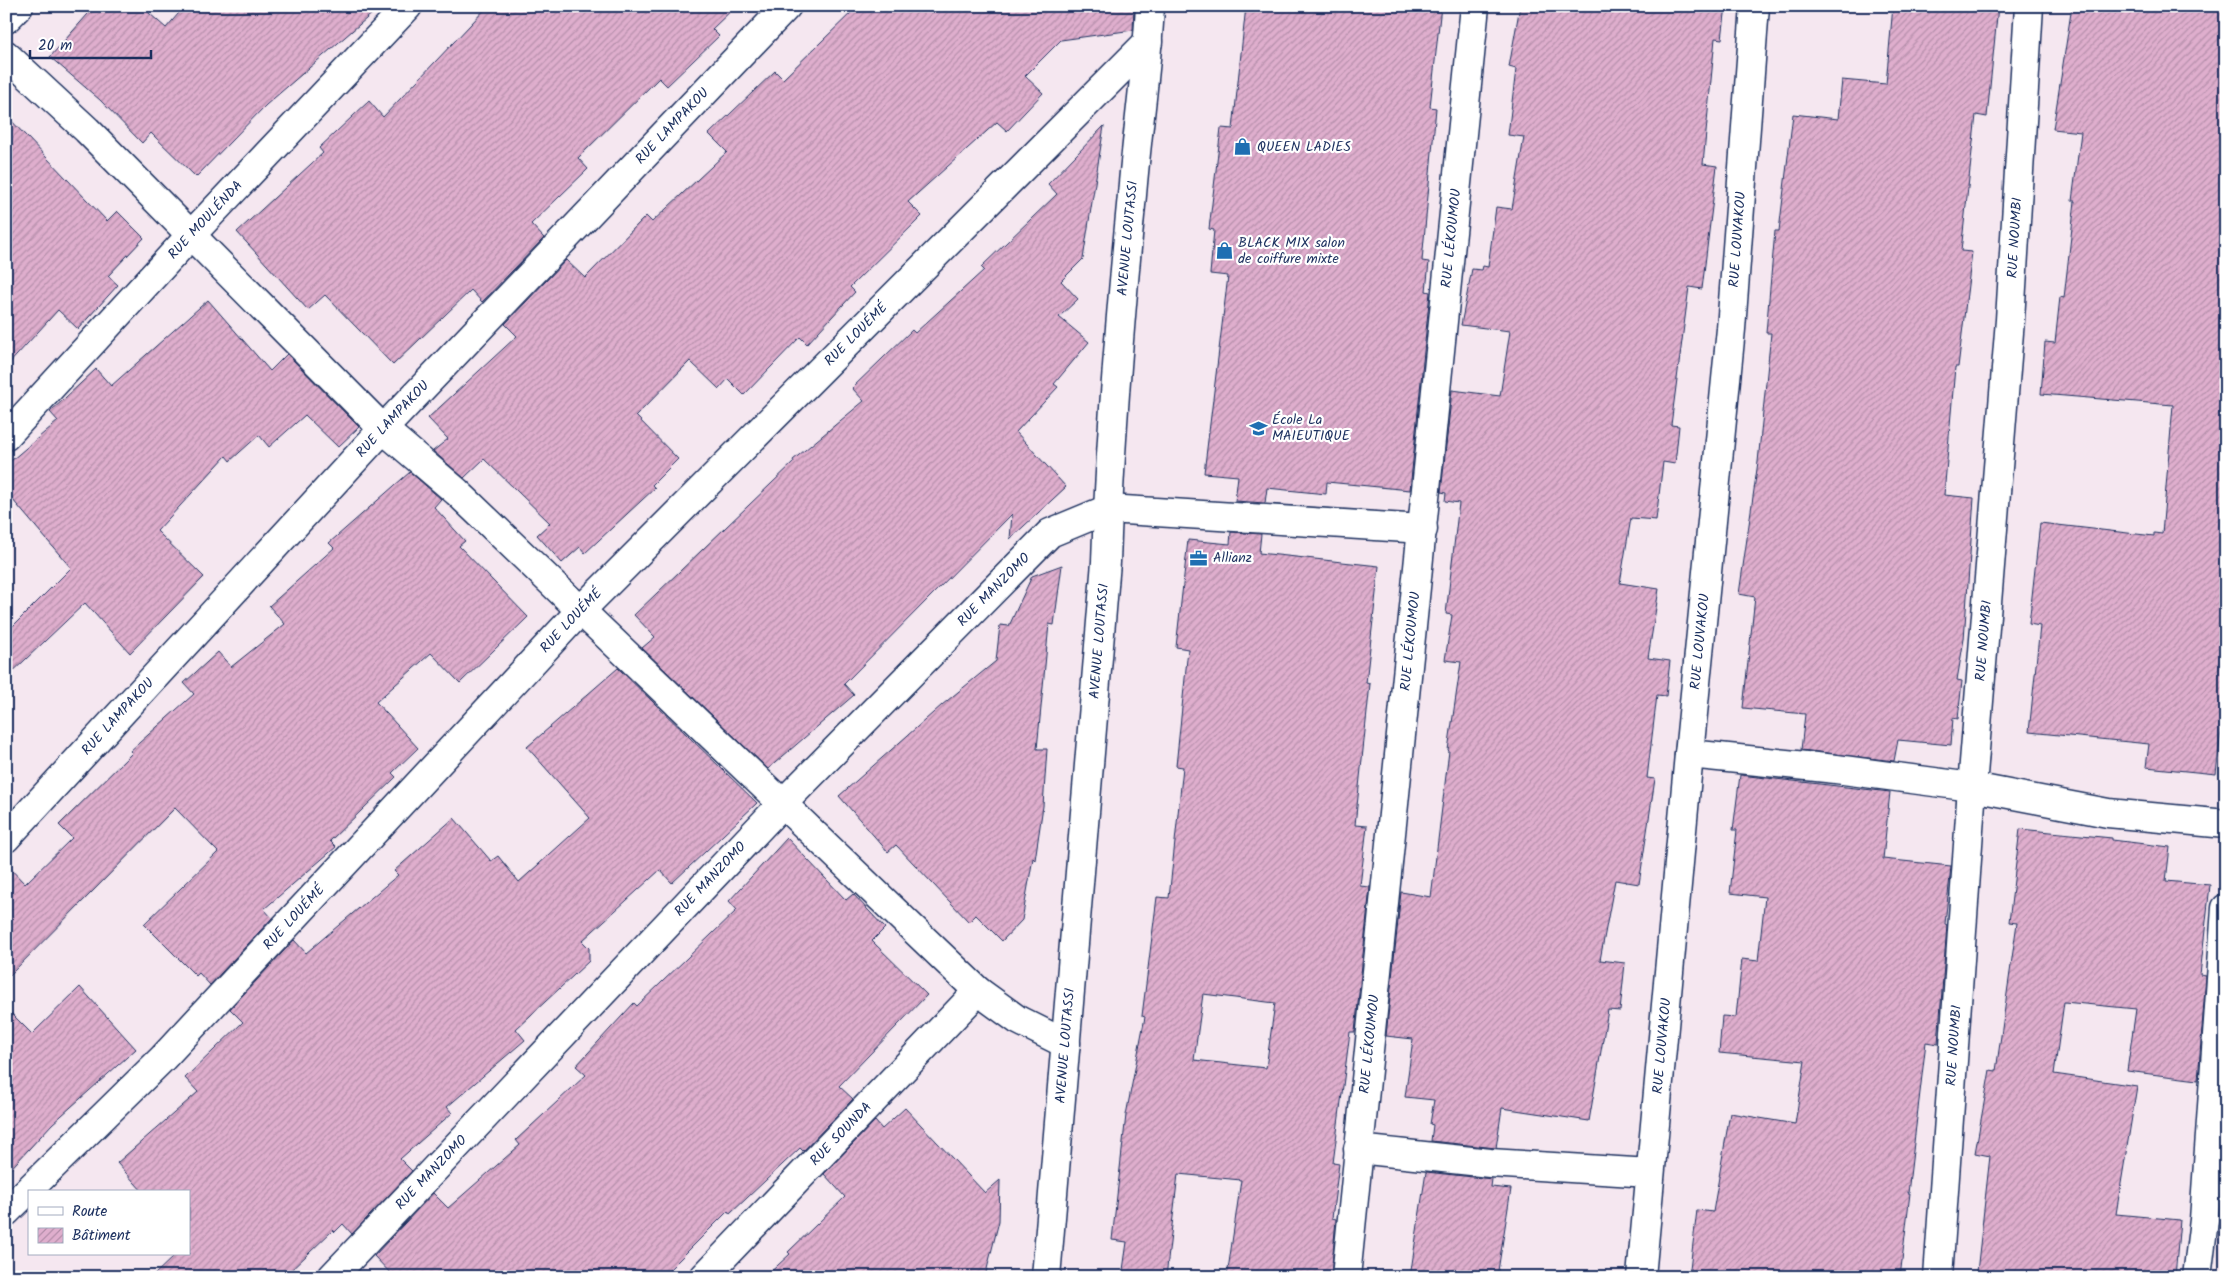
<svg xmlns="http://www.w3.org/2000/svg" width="2232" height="1283" viewBox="0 0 2232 1283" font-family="Kalam,sans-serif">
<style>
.building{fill:url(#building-hatch);stroke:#1b2f5e;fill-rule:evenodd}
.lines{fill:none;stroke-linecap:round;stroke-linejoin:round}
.minor-casing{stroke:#1b2f5e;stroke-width:31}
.secondary-casing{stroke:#1b2f5e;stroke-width:31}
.minor{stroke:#fff;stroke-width:28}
.secondary{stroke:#fff;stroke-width:28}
.labels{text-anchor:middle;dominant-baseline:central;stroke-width:4.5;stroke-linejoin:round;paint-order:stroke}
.street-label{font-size:14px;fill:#1b2f5e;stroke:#fff}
.poi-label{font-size:14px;fill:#1b2f5e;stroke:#fff;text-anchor:start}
</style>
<defs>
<pattern id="building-hatch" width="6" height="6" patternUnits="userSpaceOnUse" patternTransform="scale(1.25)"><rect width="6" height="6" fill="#dfaecd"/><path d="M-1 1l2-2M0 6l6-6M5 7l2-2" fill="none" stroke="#b48eaa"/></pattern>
</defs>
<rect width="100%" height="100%" fill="#f5e7f0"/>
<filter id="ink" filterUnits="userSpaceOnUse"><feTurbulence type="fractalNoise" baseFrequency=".02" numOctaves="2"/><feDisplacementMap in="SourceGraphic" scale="10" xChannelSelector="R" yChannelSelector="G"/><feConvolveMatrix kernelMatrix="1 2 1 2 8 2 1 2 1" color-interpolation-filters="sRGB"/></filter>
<g filter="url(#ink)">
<g class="building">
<polygon points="95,6 141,6 166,28 185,6 381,6 266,105 196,177 151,133 142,143 100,100 50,57"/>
<polygon points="488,6 736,6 712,29 719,36 667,86 659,78 578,158 588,169 531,224 544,238 482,302 471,290 393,365 325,295 308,310 237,232 323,153 319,148 369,101 383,117"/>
<polygon points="858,6 1134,6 1133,30 1061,40 1025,76 1043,93 1007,131 997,122 908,202 922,216 850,287 855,292 807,344 800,337 744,395 728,379 719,389 690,361 636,416 678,459 652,485 655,488 585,553 580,547 562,563 537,535 550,523 484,459 464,478 433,451 448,439 428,418 517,336 505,324 566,260 585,278 646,216 652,222 727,152 709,134 775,71 783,79"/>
<polygon points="1246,6 1441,6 1430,107 1436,108 1422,261 1429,262 1426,291 1430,292 1410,490 1327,482 1326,494 1267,488 1265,503 1235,501 1238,476 1204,473 1228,276 1210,274 1214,230 1209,229 1221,128 1233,129"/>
<polygon points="1520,6 1726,6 1722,39 1715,38 1703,164 1717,166 1702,289 1689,287 1671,425 1679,426 1675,464 1663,462 1656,520 1631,518 1620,583 1659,589 1648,658 1670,661 1666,696 1657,695 1647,778 1655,779 1639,884 1615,880 1600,960 1625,963 1620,1011 1608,1010 1589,1121 1502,1108 1496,1148 1431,1141 1433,1125 1430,1124 1434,1100 1405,1097 1413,1039 1386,1036 1401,892 1431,897 1449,751 1448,750 1461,662 1445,660 1452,615 1446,614 1459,503 1445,501 1446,493 1441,492 1452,390 1500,396 1510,331 1461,325 1472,269 1482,270 1483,266 1488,267 1496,207 1512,209 1524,137 1508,135 1516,69 1509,67"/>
<polygon points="1893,6 1998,6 1987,117 1976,115 1961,251 1972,252 1958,367 1955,367 1944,495 1974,498 1964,639 1957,680 1962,681 1958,719 1953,718 1951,745 1898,740 1894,761 1801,750 1805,714 1743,708 1755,597 1739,594 1758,462 1771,333 1766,333 1775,231 1779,231 1793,114 1838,119 1842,80 1886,84"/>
<polygon points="2072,6 2226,6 2226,588 2221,626 2226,627 2226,687 2216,774 2146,767 2149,744 2029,732 2040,626 2029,624 2040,523 2154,536 2154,533 2162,534 2173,405 2041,394 2045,342 2055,343 2060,297 2064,298 2075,201 2072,201 2081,132 2053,129"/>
<polygon points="6,115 107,221 117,211 144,238 108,276 118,285 78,329 58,310 6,367"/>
<polygon points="1104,126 1083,259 1061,281 1078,299 1059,317 1089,342 1054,384 1058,387 1016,432 1066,487 1010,539 1012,514 844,684 854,695 768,769 642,648 655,637 634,615 794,462 793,460 864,401 852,388 912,330 915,333 984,270 981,267 1057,194 1048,184"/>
<polygon points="208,300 270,371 287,354 359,427 338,447 305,415 269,447 259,435 230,461 226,456 157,531 204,577 130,653 85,603 6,678 6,633 71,568 6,492 6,465 58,421 50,412 96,369 111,386"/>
<polygon points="410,472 441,499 434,507 465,541 459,546 528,617 460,683 431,653 376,702 418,748 392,773 396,777 330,841 336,847 264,909 272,918 210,985 199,973 196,976 144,924 218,852 175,808 6,979 6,864 25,884 72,838 59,825 132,753 130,751 194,694 184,683 218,652 231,667 285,624 269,606 334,548 329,543"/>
<path d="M1231 532 1261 534 1259 553 1379 566 1366 683 1370 684 1355 825 1367 826 1360 886 1370 887 1355 1032H1350L1333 1163 1339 1164 1332 1218 1336 1219 1331 1277H1227L1241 1180 1178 1174 1166 1277H1122L1127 1242 1112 1240 1126 1115 1145 1017 1142 1016 1157 897 1169 898 1183 767 1176 766 1188 649 1176 647 1188 540 1230 544ZM1203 994 1275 1003 1266 1068 1194 1060Z"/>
<polygon points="1062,565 1054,625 1049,624 1037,749 1047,749 1043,806 1035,860 1033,858 1022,920 1002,941 976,915 969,922 896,845 888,852 839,796 942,705 996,661 1000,625 1009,626 1032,576"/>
<polygon points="618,668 757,803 672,883 660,870 582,941 589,948 589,961 516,1029 525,1040 447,1107 452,1113 400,1159 412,1171 352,1234 343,1224 335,1232 333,1230 284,1277 152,1277 176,1254 189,1254 189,1192 143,1192 117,1163 198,1092 185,1078 243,1022 230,1009 294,940 306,953 398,875 394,871 454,818 491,861 498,856 519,882 590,818 527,747"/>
<polygon points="1740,775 1890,792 1883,859 1951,866 1945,924 1947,925 1939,1030 1938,1044 1926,1042 1908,1193 1910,1193 1900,1277 1689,1277 1697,1210 1713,1212 1730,1113 1795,1124 1805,1061 1719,1053 1722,1016 1736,1017 1742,959 1758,961 1765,897 1730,893 1737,830 1733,830"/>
<polygon points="2020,829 2112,838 2112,840 2170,847 2166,881 2210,885 2200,975 2206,976 2198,1080 2127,1071 2136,1009 2064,1002 2054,1074 2137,1086 2116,1214 2180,1220 2175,1277 2020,1277 1977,1272 1990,1156 1975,1153 1990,1070 1996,1071 2017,923 2009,922"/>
<polygon points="787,838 846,900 853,894 885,928 872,941 927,995 839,1086 853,1099 803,1151 800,1148 730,1214 728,1211 662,1277 394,1277 374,1256 433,1193 448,1208 520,1145 516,1140 586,1075 576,1066 634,1003 637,1006 737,910 729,901"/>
<polygon points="80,987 136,1049 52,1124 6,1174 6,1008 32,1034"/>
<polygon points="905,1108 985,1193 1000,1180 999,1221 985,1277 765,1277 790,1254 788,1252 845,1197 824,1174 875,1121 882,1129"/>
<polygon points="1426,1172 1492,1179 1491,1187 1511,1189 1497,1277 1410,1277"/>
</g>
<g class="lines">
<defs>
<g id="minor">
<polyline points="6,19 19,6"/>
<polyline points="6,55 87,130 383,429 457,492 978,991 1018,1020 1066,1044"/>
<path id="s1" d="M6 436 191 235 408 6"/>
<polyline points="1689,754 1836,769 1972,787 2108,813 2226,824"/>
<path id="s2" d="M6 838 383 429 787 6"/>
<polyline points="1358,1149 1490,1163 1650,1173"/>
<path id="s3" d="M6 1212 162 1059 581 610 1148 42"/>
<path id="s4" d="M332 1277 783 803 1050 533 1108 509 1423 529"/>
<path id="s5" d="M704 1277 978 991"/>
<path id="s6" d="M1346 1277 1475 6"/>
<path id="s7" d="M1641 1277 1689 754 1731 329 1755 6"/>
<path id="s8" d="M1938 1277 1972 787 2010 320 2029 6"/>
<polyline points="2197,1277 2204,1220 2226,908"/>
</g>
<g id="secondary">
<path id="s9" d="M1046 1277 1106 562C1110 440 1120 317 1132 195 1137 132 1147 69 1150 6"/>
</g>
</defs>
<use href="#minor" class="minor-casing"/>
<use href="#secondary" class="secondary-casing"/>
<use href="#minor" class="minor"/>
<use href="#secondary" class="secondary"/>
</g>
</g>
<defs>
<symbol id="shop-bare" viewBox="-9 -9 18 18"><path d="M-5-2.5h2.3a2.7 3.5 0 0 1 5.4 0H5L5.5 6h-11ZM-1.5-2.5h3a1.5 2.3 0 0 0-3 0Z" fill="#1f6fb2" stroke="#fff" stroke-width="2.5" paint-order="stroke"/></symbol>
<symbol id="school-bare" viewBox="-9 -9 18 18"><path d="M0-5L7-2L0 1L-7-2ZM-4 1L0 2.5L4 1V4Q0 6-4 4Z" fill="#1f6fb2" stroke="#fff" stroke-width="2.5" paint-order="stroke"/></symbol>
<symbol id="office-bare" viewBox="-9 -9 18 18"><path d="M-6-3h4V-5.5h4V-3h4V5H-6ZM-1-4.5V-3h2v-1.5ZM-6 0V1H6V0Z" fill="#1f6fb2" stroke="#fff" stroke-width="2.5" paint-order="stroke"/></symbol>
</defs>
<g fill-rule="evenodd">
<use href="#shop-bare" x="1230" y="134" width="25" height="25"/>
<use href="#shop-bare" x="1212" y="238" width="25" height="25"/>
<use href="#school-bare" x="1246" y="416" width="25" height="25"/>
<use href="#office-bare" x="1186" y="546" width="25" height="25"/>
</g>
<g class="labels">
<g class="street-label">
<text stroke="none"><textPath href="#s2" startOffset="975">RUE LAMPAKOU</textPath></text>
<text stroke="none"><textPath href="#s1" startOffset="294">RUE MOULÉNDA</textPath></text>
<text stroke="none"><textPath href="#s9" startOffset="1042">AVENUE LOUTASSI</textPath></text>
<text stroke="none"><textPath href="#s7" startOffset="1042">RUE LOUVAKOU</textPath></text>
<text stroke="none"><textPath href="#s8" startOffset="1042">RUE NOUMBI</textPath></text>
<text stroke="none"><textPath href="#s6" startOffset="1044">RUE LÉKOUMOU</textPath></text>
<text stroke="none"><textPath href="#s3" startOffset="1222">RUE LOUÉMÉ</textPath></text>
<text stroke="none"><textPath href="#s2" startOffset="570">RUE LAMPAKOU</textPath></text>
<text stroke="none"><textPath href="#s4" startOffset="954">RUE MANZOMO</textPath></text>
<text stroke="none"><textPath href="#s3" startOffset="818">RUE LOUÉMÉ</textPath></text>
<text stroke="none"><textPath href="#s9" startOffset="638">AVENUE LOUTASSI</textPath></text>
<text stroke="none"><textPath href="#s6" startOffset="639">RUE LÉKOUMOU</textPath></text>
<text stroke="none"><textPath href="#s7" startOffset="638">RUE LOUVAKOU</textPath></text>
<text stroke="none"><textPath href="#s8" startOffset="638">RUE NOUMBI</textPath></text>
<text stroke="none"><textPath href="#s2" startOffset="165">RUE LAMPAKOU</textPath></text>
<text stroke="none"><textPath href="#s4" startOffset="549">RUE MANZOMO</textPath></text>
<text stroke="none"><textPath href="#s3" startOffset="412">RUE LOUÉMÉ</textPath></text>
<text stroke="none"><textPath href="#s6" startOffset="234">RUE LÉKOUMOU</textPath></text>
<text stroke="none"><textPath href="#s9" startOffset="232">AVENUE LOUTASSI</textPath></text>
<text stroke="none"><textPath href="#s7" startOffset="232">RUE LOUVAKOU</textPath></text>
<text stroke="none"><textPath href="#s8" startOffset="232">RUE NOUMBI</textPath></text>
<text stroke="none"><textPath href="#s5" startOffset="198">RUE SOUNDA</textPath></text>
<text stroke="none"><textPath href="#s4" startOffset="144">RUE MANZOMO</textPath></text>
</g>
<g class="poi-label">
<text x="1257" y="147">QUEEN LADIES</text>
<text x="1238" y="243">BLACK MIX salon<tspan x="1238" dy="16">de coiffure mixte</tspan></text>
<text x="1272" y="420">École La<tspan x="1272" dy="16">MAIEUTIQUE</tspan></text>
<text x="1213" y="558">Allianz</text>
</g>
</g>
<rect width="2232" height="1283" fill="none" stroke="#fff" stroke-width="25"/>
<rect x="12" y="12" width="2207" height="1258" fill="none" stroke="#1b2f5e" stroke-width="2" filter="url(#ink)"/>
<rect x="28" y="1190" width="162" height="65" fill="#ffffff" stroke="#a4acbf"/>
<rect x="38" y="1207" width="25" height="8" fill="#ffffff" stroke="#a4acbf"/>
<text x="72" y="1216" font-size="15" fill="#1b2f5e">Route</text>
<rect x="38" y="1228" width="25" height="15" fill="url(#building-hatch)" stroke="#a4acbf"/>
<text x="72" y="1240" font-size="15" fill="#1b2f5e">Bâtiment</text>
<path d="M30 50v8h121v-8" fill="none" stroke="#1b2f5e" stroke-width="2.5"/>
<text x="38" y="50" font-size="15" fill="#1b2f5e" stroke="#ffffff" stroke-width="4" paint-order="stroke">20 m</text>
</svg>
